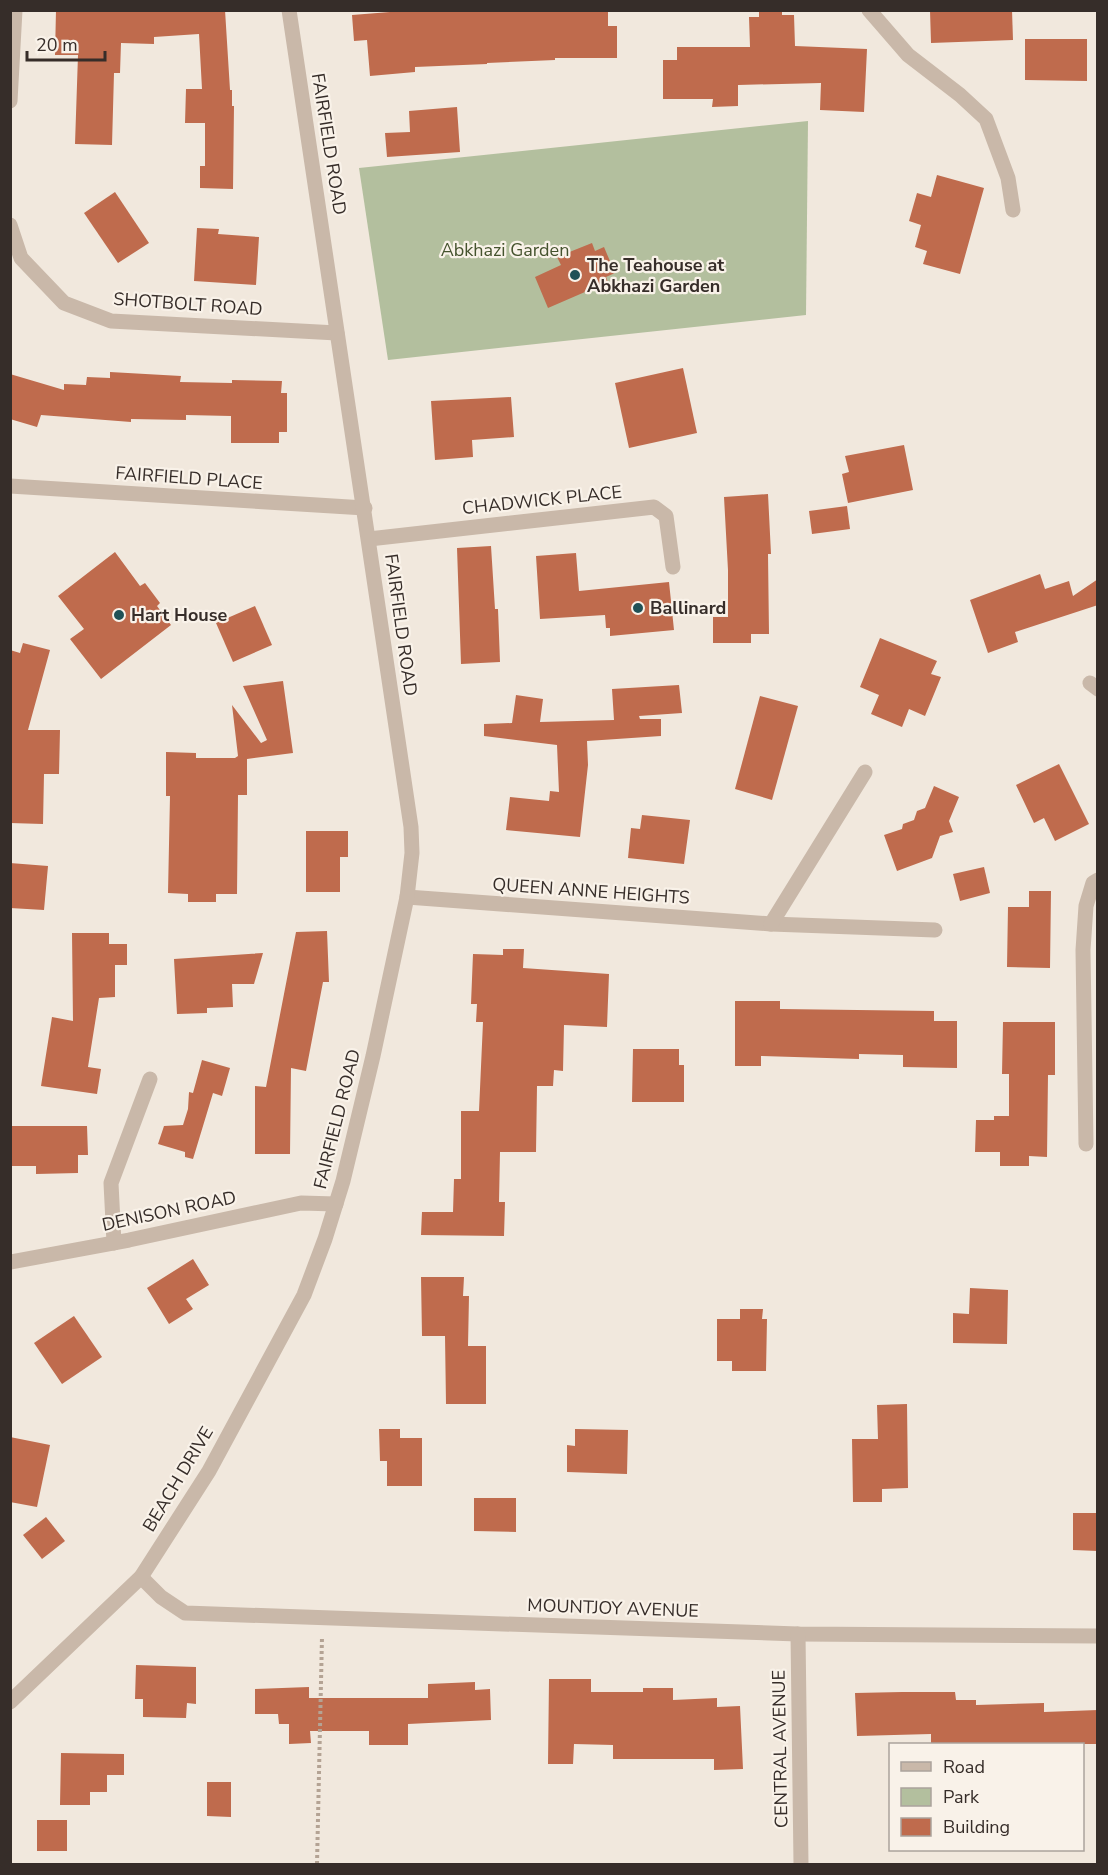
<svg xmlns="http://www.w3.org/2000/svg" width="1108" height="1875" viewBox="0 0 1108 1875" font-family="'Nunito Sans',sans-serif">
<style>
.green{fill:#b3bf9e}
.building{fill:#bf6b4d}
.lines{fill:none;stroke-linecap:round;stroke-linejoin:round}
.path{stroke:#b4a394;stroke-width:4;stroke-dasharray:3 3;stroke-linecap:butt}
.minor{stroke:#c9b8a9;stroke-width:15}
.poi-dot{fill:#205156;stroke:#f9f2e9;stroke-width:2}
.labels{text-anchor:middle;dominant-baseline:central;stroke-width:4.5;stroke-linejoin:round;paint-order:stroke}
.street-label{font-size:18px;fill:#362d29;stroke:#f9f2e9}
.park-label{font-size:18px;fill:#45532e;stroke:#f9f2e9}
.poi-label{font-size:18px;font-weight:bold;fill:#362d29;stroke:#f9f2e9;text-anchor:start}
</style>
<rect width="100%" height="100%" fill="#f1e8dd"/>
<polygon class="green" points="808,121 806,315 388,360 359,168"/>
<g class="building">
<polygon points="56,10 155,10 155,12 225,10 230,90 232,90 232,106 234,106 233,189 200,188 200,166 205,166 205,123 185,123 186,89 202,89 199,34 154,37 154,44 121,43 120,73 114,73 112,145 75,144 78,55 55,55"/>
<polygon points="415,10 608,10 608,26 617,26 617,58 555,58 555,60 487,63 487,64 415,67 415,72 370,76 367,40 354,41 352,15"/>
<polygon points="759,10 782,10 782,15 794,15 795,46 867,49 864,112 820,110 821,83 738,85 738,106 712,107 713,99 663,99 663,60 677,60 677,47 750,47 749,17 759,17"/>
<polygon points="930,10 1012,10 1013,40 931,43"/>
<polygon points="1025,39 1087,39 1087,81 1025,80"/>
<polygon points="457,107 460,152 387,157 385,133 410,132 409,111"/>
<polygon points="937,175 984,188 960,274 923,264 927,251 915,247 921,225 909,221 917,193 931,197"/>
<polygon points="115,192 149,243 118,263 84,213"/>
<polygon points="197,228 219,229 218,234 259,237 256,285 194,281"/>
<polygon points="592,243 595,251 604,247 615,273 606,277 608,282 548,308 535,277 561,265 557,257"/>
<polygon points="683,368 697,433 629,448 615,383"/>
<polygon points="110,372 181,376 180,382 232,383 232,380 282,381 281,393 287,393 287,432 279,432 279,443 231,443 231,416 186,415 186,420 131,419 131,422 41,415 37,427 10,419 10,374 64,390 64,384 86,385 87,377 110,378"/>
<polygon points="511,397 514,437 472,440 473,457 435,460 431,401"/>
<polygon points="904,445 913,490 848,503 842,474 849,472 845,456"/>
<polygon points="768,494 771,554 768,554 769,634 751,634 751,643 713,643 713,617 728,617 728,570 724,497"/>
<polygon points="847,506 850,529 812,534 809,511"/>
<polygon points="491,546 495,609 498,609 500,662 461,664 457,548"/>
<polygon points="115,552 140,586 145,583 160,603 157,606 171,625 101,679 70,639 84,629 58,596"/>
<polygon points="576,553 579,591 669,582 674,630 610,636 610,628 606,628 605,615 540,619 536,556"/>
<polygon points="1040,574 1045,589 1069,581 1073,596 1098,579 1098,605 1015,632 1018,642 988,653 970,600"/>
<polygon points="255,606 272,645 233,662 216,623"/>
<polygon points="880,638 937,661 931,674 941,677 925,716 909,709 902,727 871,714 879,695 860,687"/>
<polygon points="23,643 50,650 28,730 60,730 59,774 44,774 43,824 10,823 10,650 20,653"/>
<polygon points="283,681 293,753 247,759 247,795 238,795 237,894 216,894 216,902 188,902 188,894 168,893 170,796 166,796 166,752 196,753 196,758 235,758 238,756 232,705 261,743 267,740 243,686"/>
<polygon points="679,685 682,713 639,716 640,719 661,719 661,736 587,741 588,765 580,837 506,830 510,797 549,801 550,791 559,792 557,745 484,736 484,724 512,723 516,695 543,699 540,722 614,720 612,689"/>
<polygon points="760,696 798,706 772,800 735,789"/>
<polygon points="1059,764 1089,824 1055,841 1044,818 1034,823 1016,785"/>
<polygon points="934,786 959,797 949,821 953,832 940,836 932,858 897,871 884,835 902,829 903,824 914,820 917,811 925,808"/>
<polygon points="642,815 690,820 684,864 628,858 631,828 640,829"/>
<polygon points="306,831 348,831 348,857 340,857 340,892 306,892"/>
<polygon points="10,863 48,866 44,910 10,908"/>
<polygon points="984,867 990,893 960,901 953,874"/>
<polygon points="1029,891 1051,891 1050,968 1007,967 1008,907 1029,907"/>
<polygon points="327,931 329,982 323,982 306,1071 291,1068 290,1154 255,1154 255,1086 266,1087 296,932"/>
<polygon points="72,933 109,933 109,944 127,944 127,965 115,965 115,997 99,998 88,1067 101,1069 97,1094 41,1086 52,1017 73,1021"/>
<polygon points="503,949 524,949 523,968 609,974 607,1027 564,1025 563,1071 554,1070 553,1086 537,1086 536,1152 500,1152 499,1202 505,1202 504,1236 421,1235 422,1212 453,1212 454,1179 461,1179 461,1111 479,1111 483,1022 476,1022 477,1004 471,1004 473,954 503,955"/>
<polygon points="263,953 254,984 232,984 233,1007 207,1008 207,1013 177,1014 174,959"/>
<polygon points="735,1001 780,1001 780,1009 934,1011 934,1021 957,1021 957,1068 903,1067 903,1055 859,1054 859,1059 761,1056 761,1066 735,1066"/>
<polygon points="1003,1022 1055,1022 1055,1075 1048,1075 1047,1157 1029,1156 1029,1166 1000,1166 1000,1152 975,1152 976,1120 994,1120 994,1116 1009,1116 1009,1074 1002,1074"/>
<polygon points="633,1049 679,1049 679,1065 684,1065 684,1102 632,1102"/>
<polygon points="202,1060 230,1068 222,1096 213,1093 193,1159 185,1157 185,1152 158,1144 164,1126 183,1125 188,1109 189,1092 193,1093"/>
<polygon points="12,1126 87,1126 88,1155 78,1155 78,1173 36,1174 36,1166 12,1166"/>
<polygon points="193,1259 209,1285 186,1299 193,1309 169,1324 147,1288"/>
<polygon points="421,1277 464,1277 463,1296 469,1296 468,1346 486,1346 486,1404 446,1404 445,1336 422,1336"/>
<polygon points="970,1288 1008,1290 1007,1344 953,1343 953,1313 969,1314"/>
<polygon points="740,1309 763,1309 762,1319 767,1319 766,1371 732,1371 732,1361 717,1361 717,1319 740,1319"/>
<polygon points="74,1316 102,1357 62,1384 34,1343"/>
<polygon points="907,1404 908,1488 882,1489 882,1502 853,1502 852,1439 878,1439 877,1405"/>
<polygon points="379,1429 400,1429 400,1438 422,1438 422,1486 387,1486 387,1461 380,1461"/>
<polygon points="575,1429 628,1430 627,1474 567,1472 567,1445 575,1446"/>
<polygon points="10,1437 50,1445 37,1507 10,1502"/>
<polygon points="474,1498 516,1498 516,1532 474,1531"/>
<polygon points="1073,1513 1098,1513 1098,1551 1073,1550"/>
<polygon points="46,1517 65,1541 42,1559 23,1535"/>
<polygon points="136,1665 196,1667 196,1704 187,1703 186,1718 143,1717 143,1699 135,1699"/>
<polygon points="549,1679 591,1679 591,1692 643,1692 643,1688 673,1688 673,1700 717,1698 717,1707 740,1706 743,1769 714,1770 714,1759 613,1759 613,1745 574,1744 573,1764 548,1764"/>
<polygon points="475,1682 475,1690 490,1689 491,1720 408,1724 408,1745 369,1745 369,1731 310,1731 311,1743 289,1744 289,1724 279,1724 278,1714 255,1714 255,1689 309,1687 309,1698 428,1698 428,1684"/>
<polygon points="902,1692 955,1692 956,1700 976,1700 976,1705 1044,1703 1044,1712 1098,1710 1098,1744 944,1744 931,1743 931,1734 857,1736 855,1693"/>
<polygon points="61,1753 124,1754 124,1775 107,1775 107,1792 90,1792 90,1805 60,1805"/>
<polygon points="207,1782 231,1782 231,1817 207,1816"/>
<rect x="37" y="1820" width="30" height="31"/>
</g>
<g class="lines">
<polyline class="path" points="317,1864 322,1637"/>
<g class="minor">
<polyline points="869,10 908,55 960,95 986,119 1008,178 1013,210"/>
<polyline points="10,101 15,10"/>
<polyline points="10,225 21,258 64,303 111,321 337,333"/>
<polyline points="10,486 365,508"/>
<polyline points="369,539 654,507 666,516 673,567"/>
<polyline points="1090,683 1098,689"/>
<polyline points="407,897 771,924 935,930"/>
<polyline points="771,924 865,772"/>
<polyline points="1086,1144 1083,950 1086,906 1093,883 1098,880"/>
<polyline points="114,1243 111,1183 150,1079"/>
<polyline points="10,1262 129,1240 301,1203 336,1204"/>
<polyline points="141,1577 161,1597 185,1613 798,1634 1098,1636"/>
<polyline points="798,1634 801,1864"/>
<polyline points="10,1702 141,1577 209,1471 304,1295 325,1239 343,1181 373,1056 407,897 412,853 411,827 289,10"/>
</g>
</g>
<g class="poi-dot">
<circle cx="575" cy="275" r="6"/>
<circle cx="638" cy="608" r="6"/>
<circle cx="119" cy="615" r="6"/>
</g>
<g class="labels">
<g class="street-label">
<text transform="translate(329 144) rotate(81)">FAIRFIELD ROAD</text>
<text transform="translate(188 304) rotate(4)">SHOTBOLT ROAD</text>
<text transform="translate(189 478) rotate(4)">FAIRFIELD PLACE</text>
<text transform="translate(542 500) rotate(-6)">CHADWICK PLACE</text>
<text transform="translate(401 625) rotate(82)">FAIRFIELD ROAD</text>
<text transform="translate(591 891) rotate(4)">QUEEN ANNE HEIGHTS</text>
<text transform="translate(337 1119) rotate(-76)">FAIRFIELD ROAD</text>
<text transform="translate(169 1211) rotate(-12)">DENISON ROAD</text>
<text transform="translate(178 1479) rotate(-59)">BEACH DRIVE</text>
<text transform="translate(613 1608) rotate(2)">MOUNTJOY AVENUE</text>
<text transform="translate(780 1749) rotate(-91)">CENTRAL AVENUE</text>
</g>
<g class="park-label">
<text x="505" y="250">Abkhazi Garden</text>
</g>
<g class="poi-label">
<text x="587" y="265">The Teahouse at<tspan x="587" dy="21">Abkhazi Garden</tspan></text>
<text x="650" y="608">Ballinard</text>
<text x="131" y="615">Hart House</text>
</g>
</g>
<rect width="1108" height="1875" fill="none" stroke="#362d29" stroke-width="24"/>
<rect x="889" y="1743" width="195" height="108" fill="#f9f2e9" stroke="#aba39c" stroke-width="1.5"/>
<rect x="901" y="1762" width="30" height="9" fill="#c9b8a9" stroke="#aba39c" stroke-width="1.5"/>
<text x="943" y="1773" font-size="18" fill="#362d29">Road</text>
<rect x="901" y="1788" width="30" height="18" fill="#b3bf9e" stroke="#aba39c" stroke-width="1.5"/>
<text x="943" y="1803" font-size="18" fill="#362d29">Park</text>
<rect x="901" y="1818" width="30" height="18" fill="#bf6b4d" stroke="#aba39c" stroke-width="1.5"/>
<text x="943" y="1833" font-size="18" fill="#362d29">Building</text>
<path d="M27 51v9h78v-9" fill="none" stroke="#362d29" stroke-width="3"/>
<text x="36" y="51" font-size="18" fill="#362d29" stroke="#f9f2e9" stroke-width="4.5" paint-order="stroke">20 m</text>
</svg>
